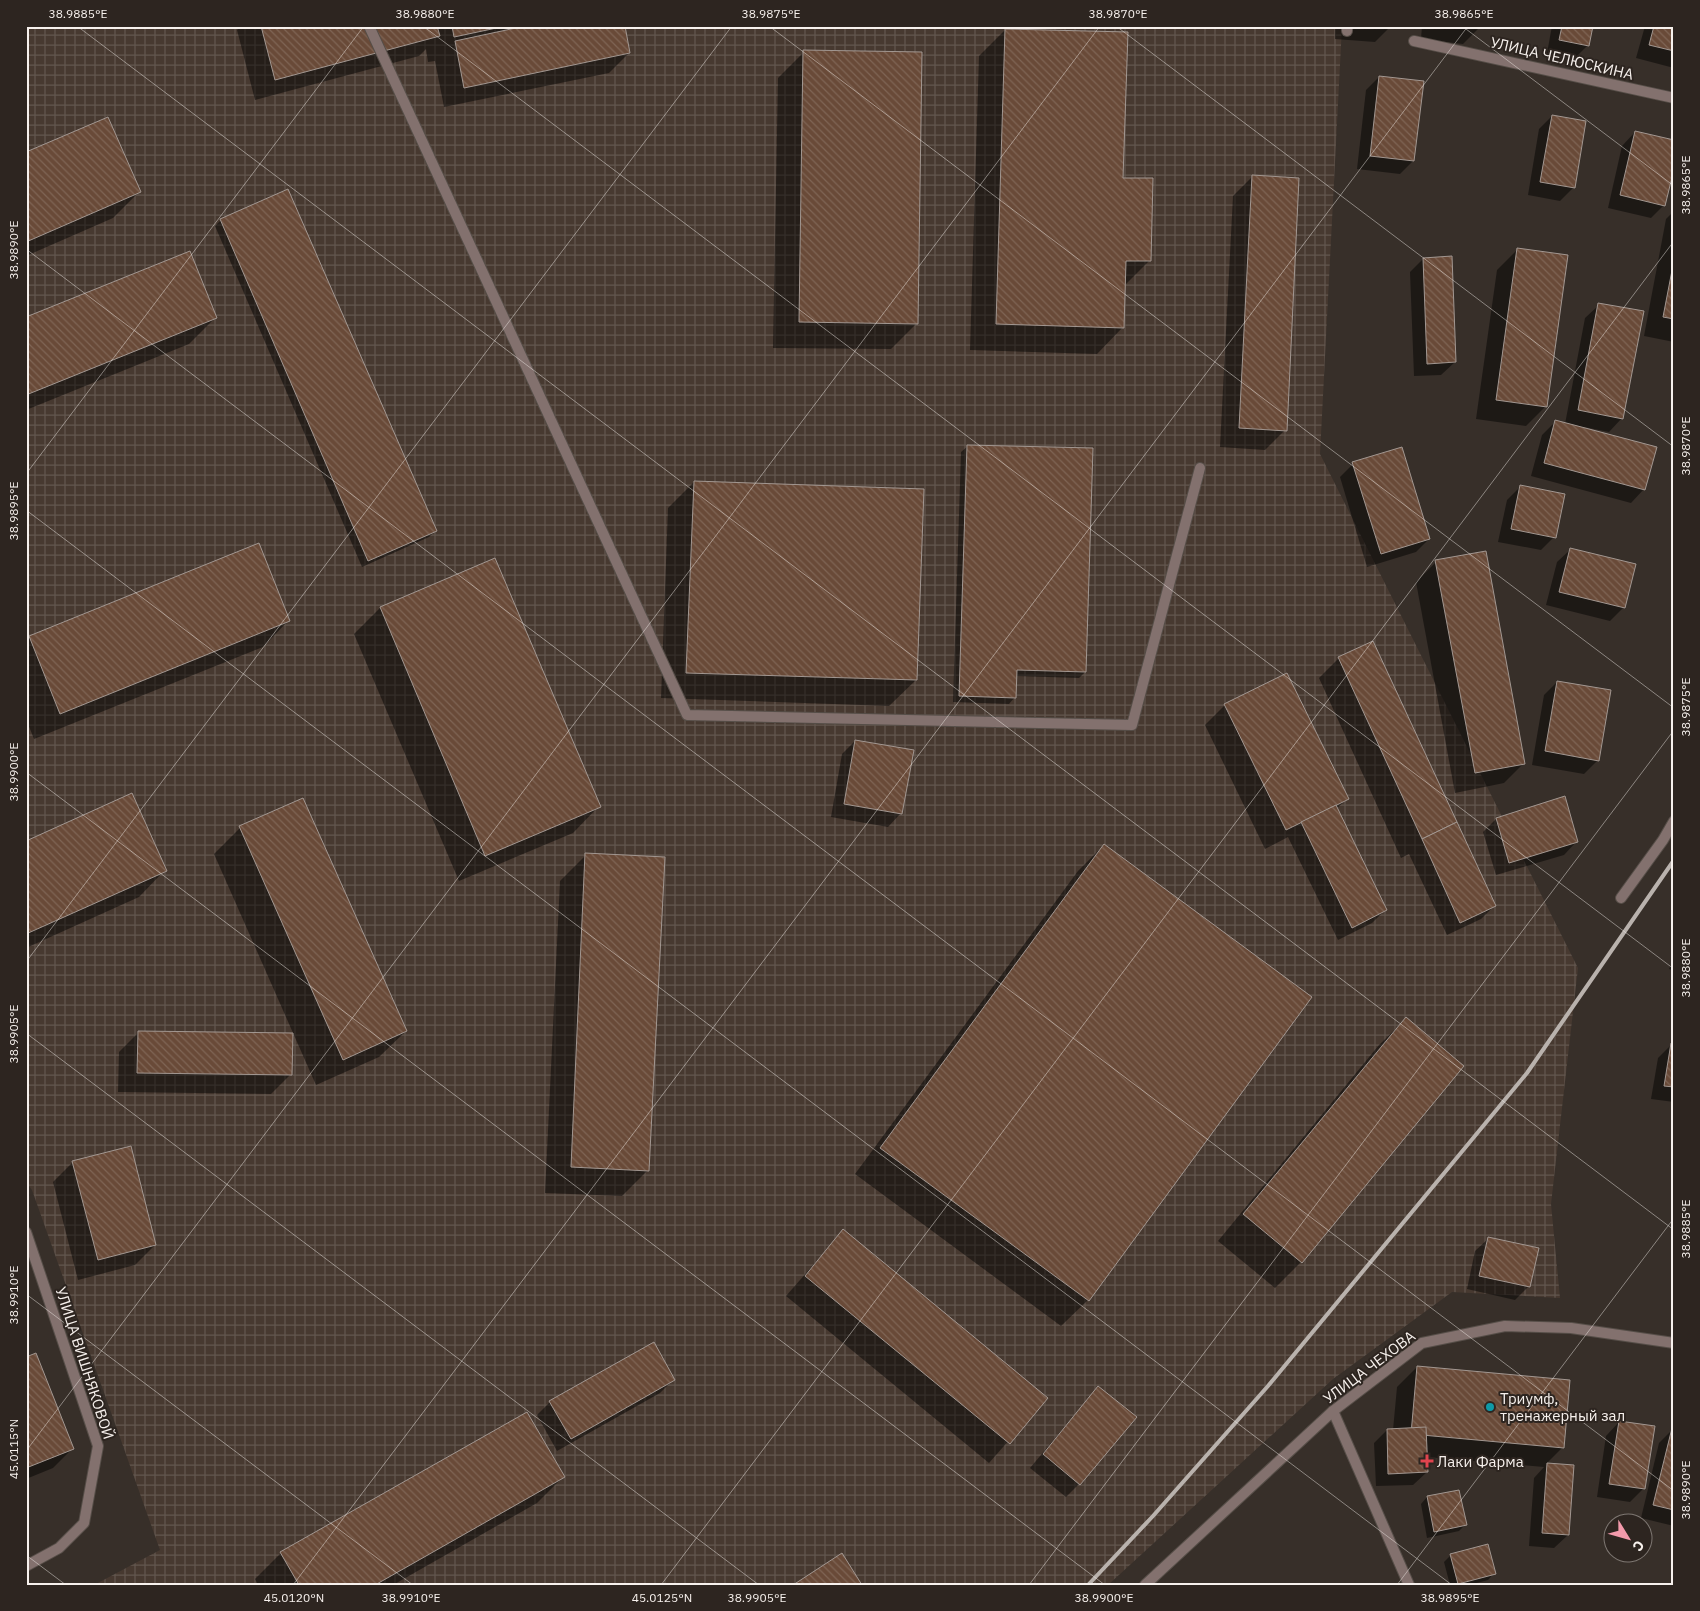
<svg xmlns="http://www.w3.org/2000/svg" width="1700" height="1611" viewBox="0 0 1700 1611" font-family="'IBM Plex Sans',sans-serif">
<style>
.industrial{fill:url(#industrial-grid)}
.shadow{fill:#0007}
.building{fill:url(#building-back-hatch);stroke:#a29791}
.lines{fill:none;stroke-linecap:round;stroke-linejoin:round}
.lane-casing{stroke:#564e48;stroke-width:12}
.street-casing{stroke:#564e48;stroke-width:12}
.lane{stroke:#83716e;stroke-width:10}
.street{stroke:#83716e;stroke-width:10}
.rail{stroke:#b9b2ad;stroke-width:4}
.ticks{fill:none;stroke:#f7f1ed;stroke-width:1;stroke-opacity:0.45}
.culture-dot{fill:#0f9aa8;stroke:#2d2520;stroke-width:2}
.health-dot{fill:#e0444e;stroke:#2d2520;stroke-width:2}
.labels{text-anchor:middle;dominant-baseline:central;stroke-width:4;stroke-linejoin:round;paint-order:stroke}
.street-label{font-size:15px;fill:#f7f1ed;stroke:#2d2520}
.poi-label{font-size:15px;fill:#f7f1ed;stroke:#2d2520;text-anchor:start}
.neatline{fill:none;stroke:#f7f1ed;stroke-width:2}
.ticks-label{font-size:12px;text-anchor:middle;fill:#f7f1ed}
</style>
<defs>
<pattern id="industrial-grid" width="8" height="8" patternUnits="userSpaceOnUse" patternTransform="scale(1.25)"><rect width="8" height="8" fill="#473930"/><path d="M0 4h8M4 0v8" fill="none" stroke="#62564e"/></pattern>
<pattern id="building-back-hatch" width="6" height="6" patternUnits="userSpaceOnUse" patternTransform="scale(1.25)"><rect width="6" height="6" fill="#694a38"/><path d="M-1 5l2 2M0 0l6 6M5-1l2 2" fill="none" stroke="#7f6555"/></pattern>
</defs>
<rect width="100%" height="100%" fill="#372f29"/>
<polygon class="industrial" points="26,26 1342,26 1320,454 1578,968 1551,1204 1560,1298 1452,1292 1333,1379 1108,1585 94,1585 160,1550 32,1190 26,1182"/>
<g class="shadow">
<polygon points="241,26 623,26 629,53 609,73 444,107 435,61 428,62 426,49 419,56 255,100 237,30"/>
<polygon points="1335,26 1391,26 1375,42 1335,39"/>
<polygon points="1422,26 1481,26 1463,44 1421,39"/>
<polygon points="1552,26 1592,26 1588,45 1575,58 1547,53"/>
<polygon points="1645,26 1674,26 1674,68 1636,58"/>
<polygon points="1005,30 1122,179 1149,261 1124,286 1123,327 1097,354 970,350 979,56"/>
<polygon points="804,52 917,323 891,349 773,348 778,78"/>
<polygon points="1379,77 1413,161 1400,174 1357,169 1366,90"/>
<polygon points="1552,116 1573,188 1560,201 1528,195 1539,129"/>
<polygon points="1635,132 1664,205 1651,218 1608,208 1622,146"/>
<polygon points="26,154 139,192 113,218 26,256"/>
<polygon points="1253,176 1285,430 1265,450 1220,447 1233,196"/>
<polygon points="1674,211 1674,342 1644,336 1666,219"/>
<polygon points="221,220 435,531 429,537 362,567 215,226"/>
<polygon points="1517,250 1546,406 1526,426 1476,419 1497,270"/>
<polygon points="1423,259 1455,362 1441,375 1414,376 1410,272"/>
<polygon points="1599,305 1622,418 1609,432 1584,427 1584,429 1644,489 1631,503 1531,476 1542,435 1556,421 1565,424 1585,318"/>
<polygon points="215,318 189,344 26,410 26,319"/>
<polygon points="968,446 1085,672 1079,678 1016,676 1015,697 1009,704 953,702 961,452"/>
<polygon points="1353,464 1429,539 1416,552 1367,567 1340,477"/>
<polygon points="694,482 916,680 889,706 661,698 668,508"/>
<polygon points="1521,486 1554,537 1541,550 1498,542 1507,500"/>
<polygon points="1571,549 1634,564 1623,608 1610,621 1546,605 1557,562"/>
<polygon points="1436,562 1524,763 1504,783 1455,793 1416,582"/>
<polygon points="380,608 599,806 573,833 459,881 354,634"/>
<polygon points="289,620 263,647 34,739 26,719 26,641 30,637"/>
<polygon points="1339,658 1494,906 1481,919 1447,935 1409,854 1401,858 1319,678"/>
<polygon points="1557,682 1598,760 1584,774 1532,765 1544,695"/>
<polygon points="1225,705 1347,799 1336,809 1385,910 1372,923 1338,940 1288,837 1265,849 1205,725"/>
<polygon points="855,741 901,813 888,827 831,817 842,754"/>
<polygon points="1564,798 1577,841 1564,855 1496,875 1483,832 1496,819"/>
<polygon points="240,828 406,1031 379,1057 316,1085 214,854"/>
<polygon points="26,842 165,870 139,897 26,948"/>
<polygon points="1104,845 1311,998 1088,1300 1061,1326 855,1174 1078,871"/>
<polygon points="586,855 648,1170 622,1196 545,1193 560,881"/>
<polygon points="1674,959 1674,971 1669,969"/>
<polygon points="1406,1019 1301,1262 1275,1288 1218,1241 1379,1045"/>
<polygon points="139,1032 291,1074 271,1094 118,1092 119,1052"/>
<polygon points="1671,1045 1674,1045 1674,1102 1651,1099 1658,1058"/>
<polygon points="73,1162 155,1245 135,1265 78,1280 53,1182"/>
<polygon points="843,1231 1046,1398 989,1463 786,1296"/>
<polygon points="1489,1238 1528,1287 1515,1300 1467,1289 1475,1251"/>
<polygon points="26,1359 73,1448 53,1468 26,1479"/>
<polygon points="1417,1367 1563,1447 1546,1464 1573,1466 1568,1535 1554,1548 1529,1546 1534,1478 1544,1467 1426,1457 1427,1472 1413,1485 1376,1486 1374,1443 1387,1430 1393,1430 1397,1387"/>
<polygon points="673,1380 660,1393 557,1451 537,1415 550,1402"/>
<polygon points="1098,1387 1079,1484 1066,1497 1030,1468"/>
<polygon points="1619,1422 1644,1488 1630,1502 1597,1497 1606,1436"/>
<polygon points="1672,1430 1674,1430 1674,1526 1641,1518 1659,1443"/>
<polygon points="563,1477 537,1503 393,1585 258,1585 255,1579 281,1553"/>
<polygon points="1458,1491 1465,1525 1459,1531 1427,1538 1421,1504 1427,1497"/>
<polygon points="1451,1555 1494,1573 1488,1580 1469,1585 1450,1585 1444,1562"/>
</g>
<g class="building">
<polygon points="261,26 437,26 440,36 275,80"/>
<polygon points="452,26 506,26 454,37"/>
<polygon points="525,26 625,26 630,53 464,88 455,41"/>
<polygon points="1562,26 1593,26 1589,46 1559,40"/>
<polygon points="1654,26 1674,26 1674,51 1649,45"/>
<polygon points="1005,29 1128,32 1123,178 1153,178 1151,261 1126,261 1124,328 996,324"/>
<polygon points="803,50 922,52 918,324 799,322"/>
<polygon points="1379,76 1424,81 1414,161 1370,156"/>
<polygon points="1552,115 1586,121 1575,188 1540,182"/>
<polygon points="108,117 141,192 26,242 26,152"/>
<polygon points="1635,131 1674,140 1674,169 1665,206 1620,195"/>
<polygon points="1252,175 1299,178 1287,431 1239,428"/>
<polygon points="288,189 437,531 368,561 220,219"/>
<polygon points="1517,248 1568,255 1547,407 1496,400"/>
<polygon points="190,251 217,318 26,395 26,317"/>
<polygon points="1452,256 1456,362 1427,364 1423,258"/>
<polygon points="1674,260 1674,319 1663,317"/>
<polygon points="1598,303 1644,311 1623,419 1578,410"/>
<polygon points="1555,420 1657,447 1645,490 1544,463"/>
<polygon points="967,445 1093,448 1086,672 1017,670 1016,698 959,696"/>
<polygon points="1402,447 1430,539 1381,554 1352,462"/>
<polygon points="694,481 924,489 917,680 686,673"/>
<polygon points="1520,485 1565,494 1556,538 1511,529"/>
<polygon points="259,543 290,621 60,714 29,636"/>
<polygon points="1570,548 1636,564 1625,608 1559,592"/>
<polygon points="1486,551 1525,764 1475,773 1435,560"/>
<polygon points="495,558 601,807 485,856 380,607"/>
<polygon points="1373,641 1457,822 1422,839 1338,657"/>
<polygon points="1287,673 1349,799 1286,830 1224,704"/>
<polygon points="1557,681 1611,690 1599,761 1545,751"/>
<polygon points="855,740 914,750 902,814 844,804"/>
<polygon points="132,793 167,871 26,934 26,841"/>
<polygon points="1565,796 1578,842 1509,863 1496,818"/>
<polygon points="303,798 407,1031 343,1060 239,826"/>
<polygon points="1336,805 1387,910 1352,928 1301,822"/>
<polygon points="1457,822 1496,906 1460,923 1422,839"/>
<polygon points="1104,844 1312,997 1089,1301 880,1148"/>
<polygon points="585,853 665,857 649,1171 571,1167"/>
<polygon points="1406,1017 1464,1066 1302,1263 1243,1214"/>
<polygon points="138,1031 293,1033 292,1075 137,1073"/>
<polygon points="1671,1043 1674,1044 1674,1087 1664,1086"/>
<polygon points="131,1146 156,1245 98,1260 72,1161"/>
<polygon points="843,1229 1048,1398 1010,1444 805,1276"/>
<polygon points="1488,1237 1539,1248 1530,1287 1479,1276"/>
<polygon points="654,1342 675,1380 571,1439 549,1401"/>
<polygon points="36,1353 74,1449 26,1468 26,1357"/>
<polygon points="1417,1366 1570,1380 1564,1448 1411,1434"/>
<polygon points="1098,1386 1137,1417 1080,1485 1043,1454"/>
<polygon points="527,1412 565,1477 375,1585 299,1585 280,1552"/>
<polygon points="1619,1421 1655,1426 1645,1489 1609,1484"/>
<polygon points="1426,1427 1428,1472 1388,1474 1387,1429"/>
<polygon points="1672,1428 1674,1429 1674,1510 1653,1505"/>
<polygon points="1547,1463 1574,1465 1569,1535 1542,1533"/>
<polygon points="1459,1490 1467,1525 1434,1532 1427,1496"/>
<polygon points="1488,1544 1496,1574 1458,1584 1450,1554"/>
<polygon points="842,1553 862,1585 793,1585"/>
</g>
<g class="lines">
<defs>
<polyline id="lane" points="369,26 687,715 1132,725 1200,468"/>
<g id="street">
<polyline points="1347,31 1347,26"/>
<polyline points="1414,41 1674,98"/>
<polyline points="1621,898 1663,840 1674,821"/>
<polyline points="26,1232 98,1446 84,1523 59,1548 26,1566"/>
<polyline points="1333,1411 1409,1585"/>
<polyline points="1145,1585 1333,1411 1422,1343 1505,1326 1571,1328 1674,1343"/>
</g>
</defs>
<use href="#lane" class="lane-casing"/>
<use href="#street" class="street-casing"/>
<use href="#lane" class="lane"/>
<use href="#street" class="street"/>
<polyline class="rail" points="1088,1585 1153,1516 1268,1386 1527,1073 1674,860"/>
</g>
<path class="ticks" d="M77 26 1674 1230M423 26 1674 969M769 26 1674 708M1116 26 1674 447M1462 26 1674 186M26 249 1674 1491M26 474 364 26M26 510 1452 1585M26 772 1105 1585M26 962 732 26M26 1033 759 1585M26 1294 413 1585M26 1451 1100 26M26 1555 66 1585M293 1585 1468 26M661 1585 1674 241M1029 1585 1674 730M1397 1585 1674 1218"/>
<circle class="culture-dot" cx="1490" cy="1407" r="5"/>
<path class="health-dot" d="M1424.5 1453.5h5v5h5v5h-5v5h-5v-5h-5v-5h5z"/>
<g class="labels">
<g class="street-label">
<text transform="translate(1562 58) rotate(13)">УЛИЦА ЧЕЛЮСКИНА</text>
<text transform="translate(85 1363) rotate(72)">УЛИЦА ВИШНЯКОВОЙ</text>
<text transform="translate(1369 1367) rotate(-37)">УЛИЦА ЧЕХОВА</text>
</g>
<g class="poi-label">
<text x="1500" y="1398">Триумф,<tspan x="1500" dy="17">тренажерный зал</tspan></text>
<text x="1437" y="1461">Лаки Фарма</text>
</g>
</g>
<rect width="1700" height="1611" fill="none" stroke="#2d2520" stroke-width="55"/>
<g transform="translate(1628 1538) rotate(127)"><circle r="24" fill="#2d2520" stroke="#7e7772"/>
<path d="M0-4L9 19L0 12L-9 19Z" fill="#f39aab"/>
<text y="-8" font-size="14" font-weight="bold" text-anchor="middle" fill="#f7f1ed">С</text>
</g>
<rect x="28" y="28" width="1644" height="1556" class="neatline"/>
<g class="ticks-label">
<text x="78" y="18">38.9885°E</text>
<text x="425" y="18">38.9880°E</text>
<text x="771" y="18">38.9875°E</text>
<text x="1118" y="18">38.9870°E</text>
<text x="1464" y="18">38.9865°E</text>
<text transform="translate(1686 185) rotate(-90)" y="4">38.9865°E</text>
<text transform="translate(14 250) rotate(-90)" y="4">38.9890°E</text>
<text transform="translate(1686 446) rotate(-90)" y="4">38.9870°E</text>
<text transform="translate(14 511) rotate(-90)" y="4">38.9895°E</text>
<text transform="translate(1686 707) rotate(-90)" y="4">38.9875°E</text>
<text transform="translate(14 772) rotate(-90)" y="4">38.9900°E</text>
<text transform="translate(1686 968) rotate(-90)" y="4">38.9880°E</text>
<text transform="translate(14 1034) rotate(-90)" y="4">38.9905°E</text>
<text transform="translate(1686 1229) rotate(-90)" y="4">38.9885°E</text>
<text transform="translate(14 1295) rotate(-90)" y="4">38.9910°E</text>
<text transform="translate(14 1449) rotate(-90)" y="4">45.0115°N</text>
<text transform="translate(1686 1490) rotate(-90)" y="4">38.9890°E</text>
<text x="294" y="1602">45.0120°N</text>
<text x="411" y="1602">38.9910°E</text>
<text x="662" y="1602">45.0125°N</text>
<text x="757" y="1602">38.9905°E</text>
<text x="1104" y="1602">38.9900°E</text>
<text x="1450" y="1602">38.9895°E</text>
</g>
</svg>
